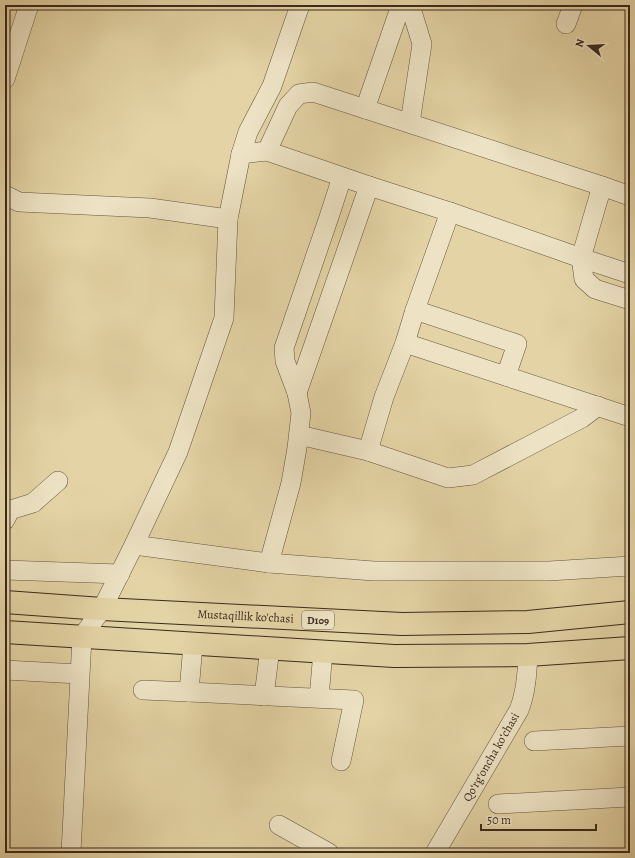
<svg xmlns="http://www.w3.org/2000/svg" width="635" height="858" viewBox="0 0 635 858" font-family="Alegreya,serif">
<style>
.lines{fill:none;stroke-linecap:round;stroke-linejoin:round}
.minor-casing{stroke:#64543f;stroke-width:20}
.major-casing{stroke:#3a291d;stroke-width:24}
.minor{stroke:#ede3c4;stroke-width:19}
.major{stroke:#e4d4a5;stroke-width:22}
.labels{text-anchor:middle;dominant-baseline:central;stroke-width:4;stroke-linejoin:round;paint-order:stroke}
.shield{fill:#ede3c4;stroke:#70614f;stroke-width:1}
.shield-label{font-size:11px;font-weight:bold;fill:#3a291d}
.street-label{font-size:12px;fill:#3a291d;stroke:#ede3c4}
</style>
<rect width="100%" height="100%" fill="#e4d4a5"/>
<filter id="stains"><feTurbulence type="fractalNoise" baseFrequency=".005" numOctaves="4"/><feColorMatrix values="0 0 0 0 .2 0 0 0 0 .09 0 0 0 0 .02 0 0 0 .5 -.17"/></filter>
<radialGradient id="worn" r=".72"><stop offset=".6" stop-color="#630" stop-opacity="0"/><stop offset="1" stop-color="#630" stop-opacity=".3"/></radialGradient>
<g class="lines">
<defs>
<g id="minor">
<polyline points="566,24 573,5"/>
<polyline points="5,79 29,5"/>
<polyline points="365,109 401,5"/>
<polyline points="410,123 422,44 410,5"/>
<polyline points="267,151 369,186 450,212 581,258 630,274"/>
<polyline points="241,154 267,151 288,106 299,94 313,92 602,186 630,196"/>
<polyline points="602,186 581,258 584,279 595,289 630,300"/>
<polyline points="5,195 19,202 150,208 228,219"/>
<polyline points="415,310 517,344 506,376"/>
<polyline points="405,343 630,417"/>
<polyline points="297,393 369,186"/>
<polyline points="299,435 368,451 384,397 405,343 415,310 450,212"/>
<polyline points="368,451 448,478 473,475 582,418 598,406"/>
<polyline points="5,520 10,510 33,503 58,481"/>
<polyline points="134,545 269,563 374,571 549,571 630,566"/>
<polyline points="269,563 291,483 297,448 301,413 297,393 285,361 284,348 329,217 342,177"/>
<polyline points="5,570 120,574"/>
<polyline points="5,670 79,674"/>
<polyline points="143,690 189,692 354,700 341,761"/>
<polyline points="189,692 193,644"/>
<polyline points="264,696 270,648"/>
<polyline points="319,698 323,651"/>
<polyline points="534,741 630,736"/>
<polyline points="498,804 630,797"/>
<polyline points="279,825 329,853"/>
<polyline points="71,853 82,637 102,609 134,545 178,452 224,318 228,219 241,154 248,132 272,86 300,5"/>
<path d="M435 853 519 710C526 692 527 674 528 655"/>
</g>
<g id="major">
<path id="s1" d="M5 602 102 609 402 624 528 622 630 612"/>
<polyline points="5,632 394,656 528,655 630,648"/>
</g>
</defs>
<use href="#minor" class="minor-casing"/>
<use href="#major" class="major-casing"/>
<use href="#minor" class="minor"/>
<use href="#major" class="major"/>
</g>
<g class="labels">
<rect class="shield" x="302" y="611" width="32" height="18" rx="3"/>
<g class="shield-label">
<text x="318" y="620">D109</text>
</g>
<g class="street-label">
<text stroke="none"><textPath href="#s1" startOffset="241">Mustaqillik ko'chasi</textPath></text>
<text transform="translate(491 757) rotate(-60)">Qoʻrgʻoncha koʻchasi</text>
</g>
</g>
<rect width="635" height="858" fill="none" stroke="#e4d4a5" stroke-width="20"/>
<rect x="6" y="6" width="623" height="846" fill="none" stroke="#3a291d" stroke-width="2"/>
<rect x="10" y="10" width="615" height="838" fill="none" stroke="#3a291d"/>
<g transform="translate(589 46) rotate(288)" stroke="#ede3c4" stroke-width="3" paint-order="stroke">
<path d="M0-3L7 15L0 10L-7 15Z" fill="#3a291d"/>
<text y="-6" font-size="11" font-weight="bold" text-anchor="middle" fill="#3a291d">N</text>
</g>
<path d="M481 824v6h115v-6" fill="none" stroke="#3a291d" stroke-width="2"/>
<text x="487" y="824" font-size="12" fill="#3a291d" stroke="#ede3c4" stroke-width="3" paint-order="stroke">50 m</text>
<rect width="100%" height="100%" filter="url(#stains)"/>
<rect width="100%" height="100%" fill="url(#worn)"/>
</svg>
